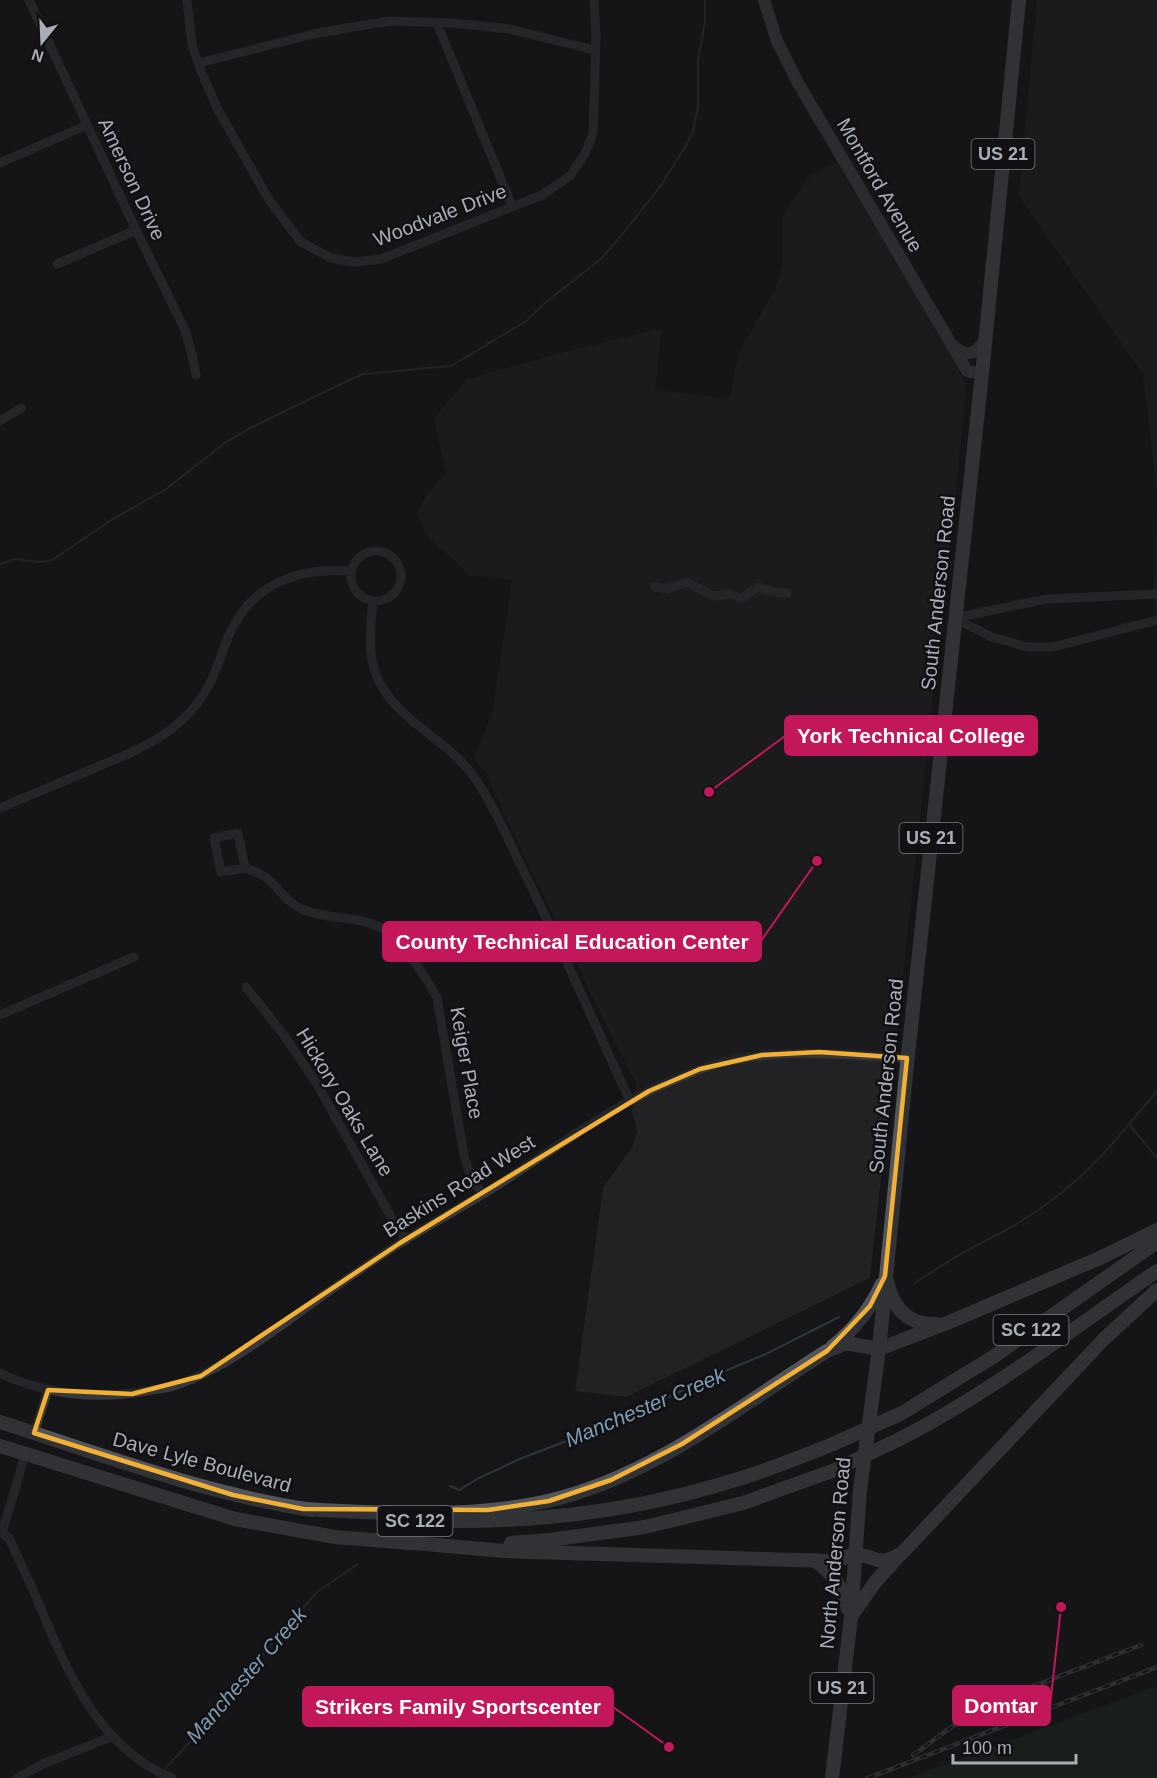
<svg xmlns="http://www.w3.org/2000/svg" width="1157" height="1778" viewBox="0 0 1157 1778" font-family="Arial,sans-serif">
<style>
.built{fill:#222225}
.green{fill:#1e261f}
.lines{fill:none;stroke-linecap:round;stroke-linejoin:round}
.stream{stroke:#2c353c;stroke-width:2}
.street{stroke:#37383d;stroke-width:9}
.secondary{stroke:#45474d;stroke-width:12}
.primary{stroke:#53555c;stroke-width:14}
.rail-casing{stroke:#4a4c52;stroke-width:4.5}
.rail{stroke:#111113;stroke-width:2;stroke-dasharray:7;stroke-linecap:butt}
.primary-bridge{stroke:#53555c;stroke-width:14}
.marked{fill:none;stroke:#f2b134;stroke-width:4.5;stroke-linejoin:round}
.labels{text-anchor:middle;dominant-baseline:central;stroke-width:5;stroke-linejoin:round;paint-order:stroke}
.shield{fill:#111113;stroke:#7b7e86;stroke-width:1.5}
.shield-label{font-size:18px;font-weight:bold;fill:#a8adb8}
.street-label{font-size:20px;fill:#a8adb8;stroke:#111113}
.water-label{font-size:21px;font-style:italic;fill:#7f9bb3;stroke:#111113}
.leader{fill:none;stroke:#c2185b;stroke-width:2}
.callout-dot{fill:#c2185b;stroke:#111113;stroke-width:2}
.callout{fill:#c2185b;stroke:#c2185b;stroke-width:2}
.callout-label{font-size:21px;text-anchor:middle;font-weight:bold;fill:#fff}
</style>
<rect width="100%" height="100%" fill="#161618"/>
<g class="built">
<polygon points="1037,0 1157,0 1157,493 1143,374 1019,196"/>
<polygon points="836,163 935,326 960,373 965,384 966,394 870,1278 626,1397 575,1391 603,1188 633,1146 637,1132 632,1111 636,1083 624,1061 545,899 502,811 486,772 474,760 493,710 512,580 470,575 429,537 417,514 426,496 446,473 434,419 467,379 561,353 662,328 655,390 730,399 738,355 776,287 783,261 782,217 809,177"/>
<polygon points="1157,501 1157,616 1154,610"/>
</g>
<polygon class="green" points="1157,1686 1157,1778 908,1778"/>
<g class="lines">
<g class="stream">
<polyline points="0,564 16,559 38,562 52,560 113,519 166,489 226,442 258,424 339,385 363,374 451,366 526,321 546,302 601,259 626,230 661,185 685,147 693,132 698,106 698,60 705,21 705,0"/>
<polyline points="1130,1123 1157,1091"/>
<path d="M915 1283C933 1271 951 1259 970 1249 988 1239 1006 1231 1023 1220 1065 1194 1099 1162 1129 1124L1157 1158"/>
<polyline points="450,1486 459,1490 479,1478 522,1458 577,1437 602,1421 674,1395 696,1383 766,1354 839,1317"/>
<polyline points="166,1768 195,1736 215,1707 231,1695 273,1642 317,1592 358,1564"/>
</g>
<g class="street">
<polyline points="29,0 136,230 185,330 192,355 196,375"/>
<polyline points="187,0 192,45 201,71 217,108 269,200 301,242 331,258 355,262 381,259 542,195 570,176 585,154 593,133 596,36 594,0"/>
<polyline points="437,23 512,206"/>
<polyline points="199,63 318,33 389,21 452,23 509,29 595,50"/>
<polyline points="0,163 87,125"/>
<polyline points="57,264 136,230"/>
<polyline points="0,421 21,408"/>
<circle cx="376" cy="576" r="25"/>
<polyline points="655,587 668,589 687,582 711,595 717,596 729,594 742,598 758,587 779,593 787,593"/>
<path d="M373 601C370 629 366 659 381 685 403 724 449 741 474 777 495 807 509 842 525 874 562 949 595 1025 630 1101"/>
<polyline points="954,618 992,637 1027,647 1053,647 1157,620"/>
<polyline points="954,618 1047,599 1157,594"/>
<path d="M0 808 128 754C160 739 186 723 205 692 217 674 221 652 230 633 253 583 299 567 351 571"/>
<path d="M245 868 221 872 214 838 238 833 245 868C253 871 263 874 269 880 281 891 288 904 304 910 321 917 340 917 358 920 390 927 401 941 418 967 425 977 432 987 437 998L464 1155 470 1175 482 1194"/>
<polyline points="246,987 286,1038 317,1084 396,1226 406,1240"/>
<polyline points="0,1015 134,957"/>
<path d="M0 1373C48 1396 100 1400 152 1390 160 1389 169 1388 177 1385 232 1366 287 1320 335 1287 357 1272 379 1256 402 1242 432 1223 463 1207 493 1188 544 1156 593 1119 647 1092 663 1084 681 1077 698 1070 765 1045 837 1054 907 1058"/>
<polyline points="34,1433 48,1390"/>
<path d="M2 1533 9 1538C17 1556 26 1574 34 1592 64 1664 95 1747 172 1778"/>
<polyline points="2,1533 25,1455"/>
<polyline points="17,1778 45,1763 111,1737"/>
</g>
<g class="secondary">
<polyline points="764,0 777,41 797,81 967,371 982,374"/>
<path d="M953 346C968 358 975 354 984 341"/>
</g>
<g class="primary">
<path d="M887 1281C893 1309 908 1325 937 1324"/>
<path d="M833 1346C855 1329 870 1309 882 1284"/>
<polyline points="902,1413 993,1357 1157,1242"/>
<path d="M0 1422C103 1455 205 1494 312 1510"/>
<path d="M900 1439C992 1392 1072 1329 1157 1271"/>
<polyline points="0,1446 235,1519 335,1537 411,1543"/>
<path d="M303 1509C384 1513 468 1519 548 1501 652 1477 738 1407 827 1351L844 1344H851L879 1349 947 1323 1100 1258 1157 1230"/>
<path d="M447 1521C543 1522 643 1509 735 1480 769 1470 801 1457 833 1444"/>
<path d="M403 1542 504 1551 830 1561C839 1561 846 1556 854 1555 875 1553 875 1570 902 1553L1104 1339 1157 1290"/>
<polyline points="511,1543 549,1540 645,1527 743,1503 832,1471"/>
<path d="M814 1560C833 1573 842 1587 848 1609"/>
<polyline points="852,1615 876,1581 898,1557"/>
<polyline points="832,1778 851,1617 860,1490 879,1349 907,1064 982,374 1019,0"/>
</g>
<defs>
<g id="rail">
<polyline points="913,1755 964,1718 987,1704 1141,1645"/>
<polyline points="868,1778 1157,1667"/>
</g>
</defs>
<use href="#rail" class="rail-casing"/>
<use href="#rail" class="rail"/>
<g class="primary-bridge">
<polyline points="833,1444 902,1413"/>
<polyline points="832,1471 900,1439"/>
</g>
</g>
<path d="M0 0H1157V1778H0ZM819 1052 907 1058 885 1276 870 1306 827 1351 682 1444 611 1480 549 1501 488 1510 303 1509 233 1495 34 1433 48 1390 132 1394 201 1376 400 1243 649 1091 700 1069 762 1055Z" fill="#161618" fill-opacity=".55" fill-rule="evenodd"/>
<path class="marked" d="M819 1052 907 1058 885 1276 870 1306 827 1351 682 1444 611 1480 549 1501 488 1510 303 1509 233 1495 34 1433 48 1390 132 1394 201 1376 400 1243 649 1091 700 1069 762 1055Z"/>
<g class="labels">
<g class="shield">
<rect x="971.5" y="139" width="63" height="30" rx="4.5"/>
<rect x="899.5" y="823" width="63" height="30" rx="4.5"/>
<rect x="993.5" y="1315" width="75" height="30" rx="4.5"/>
<rect x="377.5" y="1506" width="75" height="30" rx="4.5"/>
<rect x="810.5" y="1673" width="63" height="30" rx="4.5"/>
</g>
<g class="shield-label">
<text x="1003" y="154">US 21</text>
<text x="931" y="838">US 21</text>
<text x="1031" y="1330">SC 122</text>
<text x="415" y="1521">SC 122</text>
<text x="842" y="1688">US 21</text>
</g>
<g class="street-label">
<text transform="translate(132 179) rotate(65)">Amerson Drive</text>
<text transform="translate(880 185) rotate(60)">Montford Avenue</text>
<text transform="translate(440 215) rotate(-21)">Woodvale Drive</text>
<text transform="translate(938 593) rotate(-84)">South Anderson Road</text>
<text transform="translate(467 1063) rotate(80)">Keiger Place</text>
<text transform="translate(886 1076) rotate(-84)">South Anderson Road</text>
<text transform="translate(345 1102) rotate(59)">Hickory Oaks Lane</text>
<text transform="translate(459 1186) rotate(-32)">Baskins Road West</text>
<text transform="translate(202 1462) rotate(15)">Dave Lyle Boulevard</text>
<text transform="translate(835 1553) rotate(-85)">North Anderson Road</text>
</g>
<g class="water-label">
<text transform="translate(645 1407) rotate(-23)">Manchester Creek</text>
<text transform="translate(246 1675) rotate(-49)">Manchester Creek</text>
</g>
</g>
<path class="leader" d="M709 792L785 736M817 861L761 941M1061 1607L1050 1706M669 1747L613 1707"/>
<g class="callout-dot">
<circle cx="709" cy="792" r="6"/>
<circle cx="817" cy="861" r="6"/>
<circle cx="1061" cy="1607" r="6"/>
<circle cx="669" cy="1747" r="6"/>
</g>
<g class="callout">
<rect x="785" y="716" width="252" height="39" rx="6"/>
<rect x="383" y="922" width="378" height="39" rx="6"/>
<rect x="953" y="1686" width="97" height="39" rx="6"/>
<rect x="303" y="1687" width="310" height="39" rx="6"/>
</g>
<g class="callout-label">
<text x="911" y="743">York Technical College</text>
<text x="572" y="949">County Technical Education Center</text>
<text x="1001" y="1713">Domtar</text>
<text x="458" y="1714">Strikers Family Sportscenter</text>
</g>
<g transform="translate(42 42) rotate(198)" stroke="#111113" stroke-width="4.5" paint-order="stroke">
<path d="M0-4.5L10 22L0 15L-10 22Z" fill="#a8adb8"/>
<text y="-9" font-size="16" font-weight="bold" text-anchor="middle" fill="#a8adb8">N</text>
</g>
<path d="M953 1754v9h123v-9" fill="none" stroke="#a8adb8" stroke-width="3"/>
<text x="962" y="1754" font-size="18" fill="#a8adb8" stroke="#111113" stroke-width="4.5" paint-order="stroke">100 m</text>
</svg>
